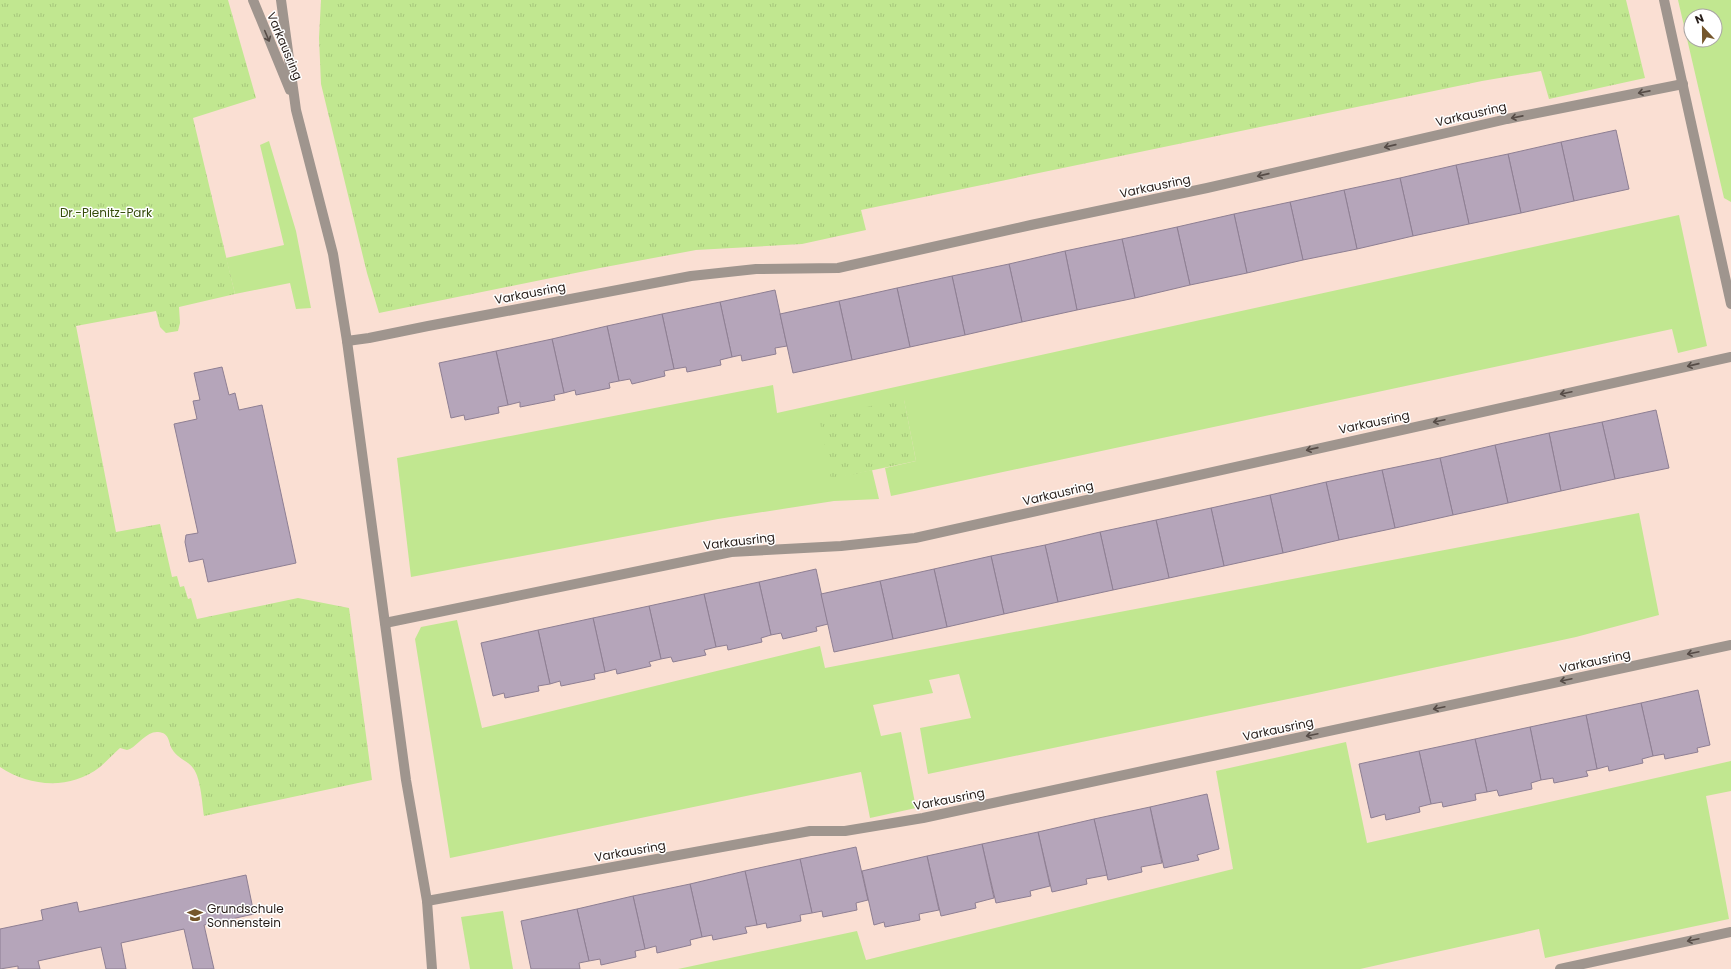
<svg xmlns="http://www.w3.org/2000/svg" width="1731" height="969" viewBox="0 0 1731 969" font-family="Poppins,sans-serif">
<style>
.grass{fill:#c1e790;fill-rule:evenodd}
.park{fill:url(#park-tufts)}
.building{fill:#b5a5ba;stroke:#8e7f93}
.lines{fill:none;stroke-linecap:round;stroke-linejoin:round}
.minor{stroke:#9f958e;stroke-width:10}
.oneway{stroke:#564c47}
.labels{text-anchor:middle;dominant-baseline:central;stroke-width:3;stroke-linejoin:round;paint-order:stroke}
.street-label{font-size:12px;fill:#261c18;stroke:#fff}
.park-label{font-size:12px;fill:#354c0b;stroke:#fff}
.poi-label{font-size:12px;fill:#261c18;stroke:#fff;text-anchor:start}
</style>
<defs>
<pattern id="park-tufts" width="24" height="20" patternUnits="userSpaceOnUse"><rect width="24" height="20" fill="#c1e790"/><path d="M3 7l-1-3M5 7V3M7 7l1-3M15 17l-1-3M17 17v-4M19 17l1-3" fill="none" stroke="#a6c67b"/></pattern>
</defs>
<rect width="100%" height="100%" fill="#fadfd3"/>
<g class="grass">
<path d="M1678 0H1731V202L1724 198ZM1691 16H1715V40H1691Z"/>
<polygon points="269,141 296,231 311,308 296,309 290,283 235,294 226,258 284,245 260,145"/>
<polygon points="1679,215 1707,346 1678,353 1672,329 891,496 885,468 916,461 904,400 831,478 872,470 879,499 834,501 718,519 411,577 397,458 773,385 777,413"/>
<polygon points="1639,513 1659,615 1576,637 1312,694 928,774 920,728 971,718 959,674 929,680 933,693 873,705 881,736 901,732 916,808 870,818 861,772 450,858 415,639 421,627 457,620 482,728 820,646 825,668"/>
<polygon points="1346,742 1367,843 1731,761 1731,791 1706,796 1729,919 1545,958 1539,929 1360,969 678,969 857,931 866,960 1233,869 1216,771"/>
<polygon points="503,911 513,969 470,969 461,917"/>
</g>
<g class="park">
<path d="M0 0H228L256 98 193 118 235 294 179 307 180 323 178 331 166 333 160 327 156 311 76 326 116 532 160 524 172 577 177 576 180 587 184 586 188 599 191 598 197 619 298 598 349 608 372 780 204 816C202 803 201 778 193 768 188 761 177 758 172 749 168 742 170 733 158 732 147 731 139 744 130 749L127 750 120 748C113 754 107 761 100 767 70 790 30 787 0 767Z"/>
<polygon points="321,0 1626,0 1645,78 1549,99 1541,71 1482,81 861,210 866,230 802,244 696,250 600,268 379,313 367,273 321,84 319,38"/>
<polygon points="904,399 916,461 831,479 819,417"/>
</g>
<g class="building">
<polygon points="1616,130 1629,189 1574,201 1561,142"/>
<polygon points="1561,142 1574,201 1521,213 1508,154"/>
<polygon points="1508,154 1521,213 1469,224 1456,165"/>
<polygon points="1456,165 1469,224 1413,236 1400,178"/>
<polygon points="1400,178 1413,236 1357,249 1344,190"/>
<polygon points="1344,190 1357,249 1303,260 1290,202"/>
<polygon points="1290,202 1303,260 1247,273 1234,214"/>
<polygon points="1234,214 1247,273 1190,285 1177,227"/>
<polygon points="1177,227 1190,285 1135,298 1122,239"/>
<polygon points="1122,239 1135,298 1077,310 1065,251"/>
<polygon points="1065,251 1077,310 1022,322 1009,264"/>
<polygon points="1009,264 1022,322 965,335 952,276"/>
<polygon points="952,276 965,335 910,347 897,288"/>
<polygon points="897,288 910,347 852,360 839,301"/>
<polygon points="775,290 787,346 775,348 776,354 742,361 741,355 732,357 720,302"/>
<polygon points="839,301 852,360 793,373 780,314"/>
<polygon points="720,302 732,357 720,360 721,365 687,372 686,367 674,369 662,314"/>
<polygon points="662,314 674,369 664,371 665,376 632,384 630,379 619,381 607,326"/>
<polygon points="607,326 619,381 609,383 610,388 576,395 575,390 564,393 552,339"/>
<polygon points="552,339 564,393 554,395 555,400 520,407 520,402 508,405 496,351"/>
<polygon points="496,351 508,405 498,407 499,413 465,420 464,415 451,418 439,363"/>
<polygon points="222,367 229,395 235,393 239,410 262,405 296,563 208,582 203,559 189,562 185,542 186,535 198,533 174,424 197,419 193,401 200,400 194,373"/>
<polygon points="1656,410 1669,468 1615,479 1602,422"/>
<polygon points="1602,422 1615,479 1561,491 1549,433"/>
<polygon points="1549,433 1561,491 1508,503 1495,445"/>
<polygon points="1495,445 1508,503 1453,515 1440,458"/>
<polygon points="1440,458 1453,515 1395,528 1382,470"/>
<polygon points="1382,470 1395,528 1339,540 1326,482"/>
<polygon points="1326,482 1339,540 1283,553 1270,495"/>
<polygon points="1270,495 1283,553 1224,566 1211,508"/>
<polygon points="1211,508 1224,566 1169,578 1156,520"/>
<polygon points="1156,520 1169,578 1113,590 1100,532"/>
<polygon points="1100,532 1113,590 1058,602 1045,545"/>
<polygon points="1045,545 1058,602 1004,614 991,556"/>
<polygon points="991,556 1004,614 947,627 934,569"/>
<polygon points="816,569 828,624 816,627 817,631 783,639 781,633 771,635 759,582"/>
<polygon points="934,569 947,627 893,639 880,581"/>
<polygon points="880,581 893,639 834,652 821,594"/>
<polygon points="759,582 771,635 761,638 762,642 728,650 727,645 716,647 704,594"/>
<polygon points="704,594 716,647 704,650 706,655 673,662 671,657 661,659 649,606"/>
<polygon points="649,606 661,659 649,662 651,666 617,674 616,669 605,672 593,618"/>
<polygon points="593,618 605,672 594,674 595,679 561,686 560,681 550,684 538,630"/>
<polygon points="538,630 550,684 538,686 539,691 505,698 504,693 493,696 481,643"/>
<polygon points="1698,690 1710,745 1697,748 1698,752 1665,759 1664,754 1653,756 1641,703"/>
<polygon points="1641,703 1653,756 1642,759 1643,763 1609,771 1608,766 1597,769 1586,715"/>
<polygon points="1586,715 1597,769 1586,771 1588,776 1554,783 1553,778 1541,780 1530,727"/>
<polygon points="1530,727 1541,780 1531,783 1532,789 1499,796 1497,790 1487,792 1475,739"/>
<polygon points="1475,739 1487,792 1475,794 1476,800 1443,807 1442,802 1431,804 1419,751"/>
<polygon points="1419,751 1431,804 1419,807 1420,812 1386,820 1385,814 1371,818 1359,764"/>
<polygon points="1207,794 1219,849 1197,855 1199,860 1164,868 1150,807"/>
<polygon points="1150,807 1162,863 1141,867 1142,872 1108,880 1094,819"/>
<polygon points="1094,819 1107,875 1086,879 1087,884 1052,892 1038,832"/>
<polygon points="1038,832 1050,886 1030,891 1031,896 996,903 982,844"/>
<polygon points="982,844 994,898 975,903 976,908 941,916 927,856"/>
<polygon points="856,847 868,900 856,903 857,910 823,917 822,911 812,913 800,859"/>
<polygon points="927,856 939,910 919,914 920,920 885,927 884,922 874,925 862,871"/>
<polygon points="800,859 812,913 800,915 801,921 767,928 766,923 757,925 745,871"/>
<polygon points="745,871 757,925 745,927 747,933 713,940 712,935 702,937 690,884"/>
<polygon points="246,875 254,914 204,925 214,969 193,969 184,929 121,943 126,969 106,969 101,947 38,961 40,969 18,969 18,966 0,969 0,929 43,920 41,910 77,902 79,912"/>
<polygon points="690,884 702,937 690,940 691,945 657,953 656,946 645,949 633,896"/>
<polygon points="633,896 645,949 635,951 636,957 601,965 600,959 589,961 577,909"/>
<polygon points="577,909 589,961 579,963 580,969 531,969 521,921"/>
</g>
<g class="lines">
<g class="minor">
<polyline points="253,0 290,90"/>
<polyline points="281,0 296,110 333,254 347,341 406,780 427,901 432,969"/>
<polyline points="1664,0 1731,304"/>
<polyline points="347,341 369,338 428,326 691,276 756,269 838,268 1031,225 1207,188 1507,119 1683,84"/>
<polyline points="385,623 731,552 841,546 915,538 1731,357"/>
<polyline points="427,901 810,831 845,831 923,818 1731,645"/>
<polyline points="1560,969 1731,932"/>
</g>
</g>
<defs><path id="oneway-shaft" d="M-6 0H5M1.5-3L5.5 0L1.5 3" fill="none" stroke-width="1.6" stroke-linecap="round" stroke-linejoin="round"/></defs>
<g class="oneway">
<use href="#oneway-shaft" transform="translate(267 36) rotate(67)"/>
<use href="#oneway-shaft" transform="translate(1644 92) rotate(169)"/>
<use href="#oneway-shaft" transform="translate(1517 117) rotate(169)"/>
<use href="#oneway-shaft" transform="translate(1390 146) rotate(167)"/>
<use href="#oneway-shaft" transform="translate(1263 175) rotate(167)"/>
<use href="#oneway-shaft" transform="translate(1693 365) rotate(167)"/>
<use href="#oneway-shaft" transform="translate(1566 393) rotate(168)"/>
<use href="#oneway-shaft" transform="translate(1439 421) rotate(168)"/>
<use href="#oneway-shaft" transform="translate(1312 449) rotate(167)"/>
<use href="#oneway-shaft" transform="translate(1693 653) rotate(168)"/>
<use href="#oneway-shaft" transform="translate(1566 680) rotate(168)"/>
<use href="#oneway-shaft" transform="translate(1439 708) rotate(168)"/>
<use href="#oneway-shaft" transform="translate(1312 735) rotate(168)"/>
<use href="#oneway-shaft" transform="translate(1693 940) rotate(168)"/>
</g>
<defs>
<symbol id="school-bare" viewBox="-9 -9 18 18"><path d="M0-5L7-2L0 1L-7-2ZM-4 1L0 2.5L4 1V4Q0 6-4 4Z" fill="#75562b" stroke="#fff" stroke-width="2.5" paint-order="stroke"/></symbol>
</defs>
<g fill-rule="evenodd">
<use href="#school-bare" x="184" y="904" width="22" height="22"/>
</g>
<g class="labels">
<g class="street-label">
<text transform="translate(285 46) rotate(67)">Varkausring</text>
<text transform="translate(1471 114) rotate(-13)">Varkausring</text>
<text transform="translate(1155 186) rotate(-12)">Varkausring</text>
<text transform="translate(530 293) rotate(-11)">Varkausring</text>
<text transform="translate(1374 422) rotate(-12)">Varkausring</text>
<text transform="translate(1058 493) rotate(-13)">Varkausring</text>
<text transform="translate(739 541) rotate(-7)">Varkausring</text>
<text transform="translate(1595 661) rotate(-12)">Varkausring</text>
<text transform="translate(1278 729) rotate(-12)">Varkausring</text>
<text transform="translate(949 799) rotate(-11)">Varkausring</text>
<text transform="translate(630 851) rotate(-10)">Varkausring</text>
</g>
<g class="park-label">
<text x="106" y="212">Dr.-Pienitz-Park</text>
</g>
<g class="poi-label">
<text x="207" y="908">Grundschule<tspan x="207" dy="14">Sonnenstein</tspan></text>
</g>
</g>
<g transform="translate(1703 28) rotate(338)"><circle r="19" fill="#ffffff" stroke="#a8a4a3"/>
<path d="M0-3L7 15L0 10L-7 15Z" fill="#75562b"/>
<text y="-6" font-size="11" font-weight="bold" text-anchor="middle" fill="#261c18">N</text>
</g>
</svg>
